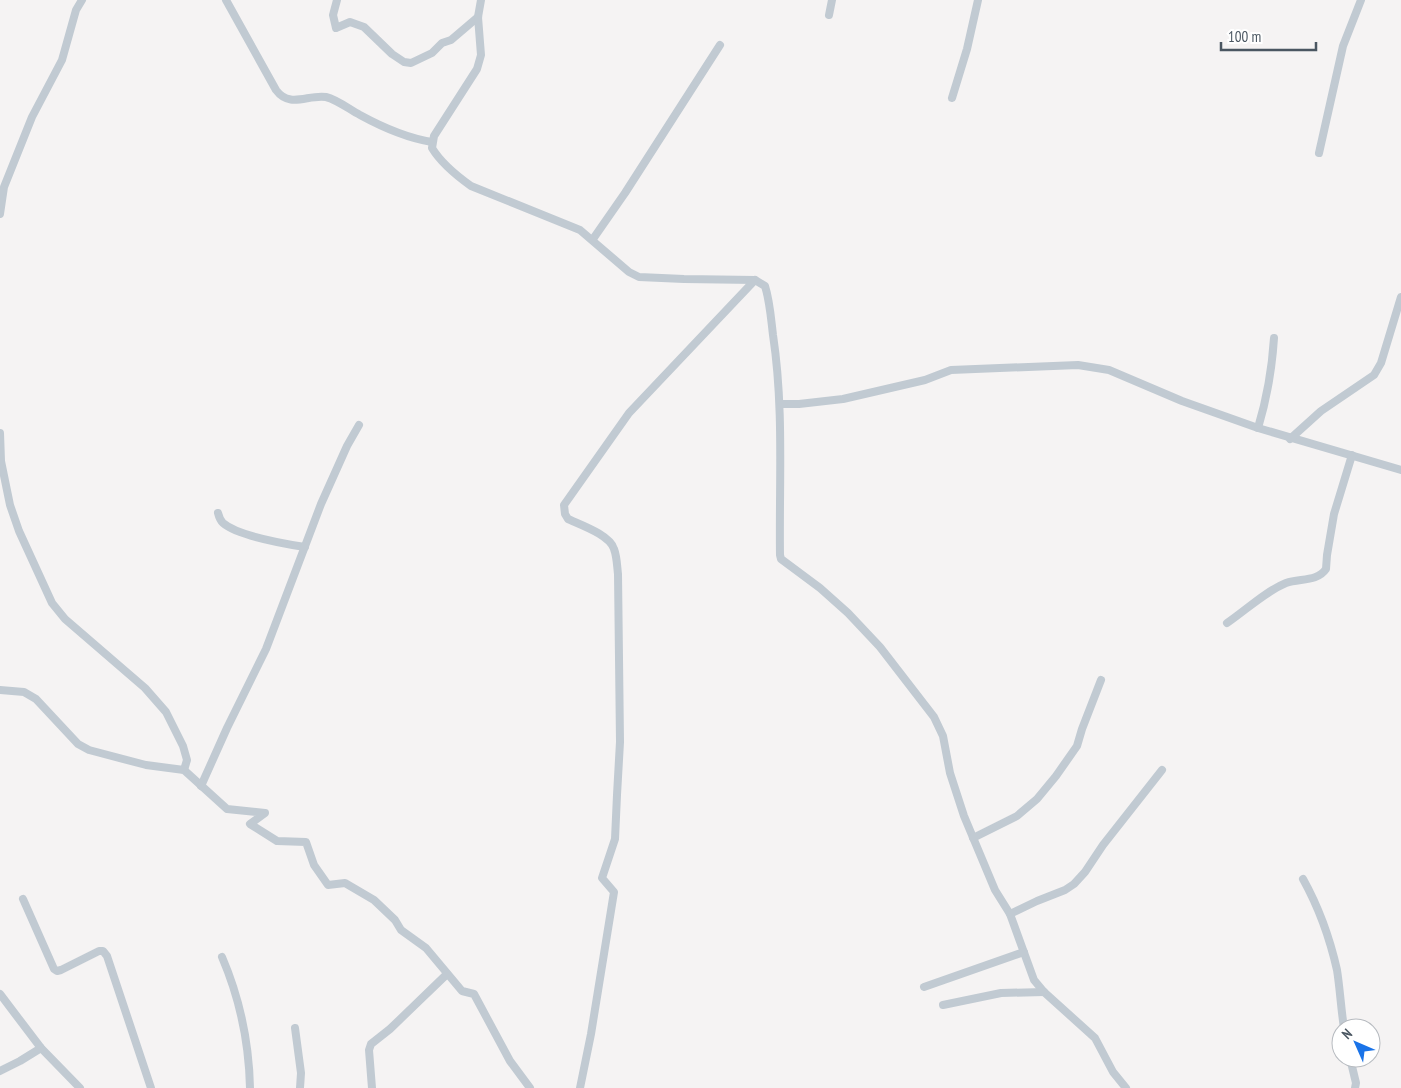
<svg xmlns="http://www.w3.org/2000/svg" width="1401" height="1088" viewBox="0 0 1401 1088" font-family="'PT Sans Narrow',sans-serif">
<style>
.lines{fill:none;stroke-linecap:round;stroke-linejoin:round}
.minor{stroke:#c1cad2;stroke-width:8}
</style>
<rect width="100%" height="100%" fill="#f5f3f3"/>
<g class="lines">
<g class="minor">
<path d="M226 0 276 90C290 109 308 94 326 97 338 100 350 110 360 115 382 127 407 138 432 142"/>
<polyline points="337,0 333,15 336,28 350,22 364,27 392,54 404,62 411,63 432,53 442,43 451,40 478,17"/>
<path d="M481 0 478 17 481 55 477 69 434 136 432 148C441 163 457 176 471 186L580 230 629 272 639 277 684 279 755 280 765 286C770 302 771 319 773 335 784 408 779 481 780 555L781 559 820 588 848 613 880 647 934 717 943 736 950 773 964 816 995 890 1010 914 1034 980 1044 992 1095 1038 1113 1072 1126 1088"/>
<polyline points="829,15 832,0"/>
<polyline points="952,98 967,49 978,0"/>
<polyline points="1319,153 1343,46 1361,0"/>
<polyline points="0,214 4,187 32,117 62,60 76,10 82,0"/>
<polyline points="593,239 625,193 720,45"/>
<polyline points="781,404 799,404 843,399 925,380 951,370 1078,365 1109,370 1182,401 1258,428 1401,470"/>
<path d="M1258 428C1267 398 1272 369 1274 338"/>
<polyline points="0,433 1,461 10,505 19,531 52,603 65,619 145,688 166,712 183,746 187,760 184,770"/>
<polyline points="1290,439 1321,411 1374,375 1381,363 1401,297"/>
<path d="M218 513C219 517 220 520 223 523 238 536 286 544 305 547"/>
<path d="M1227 623C1246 610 1266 591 1286 583 1300 578 1317 582 1326 569L1327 555 1334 514 1352 455"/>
<polyline points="0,690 24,692 36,699 78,744 89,750 146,765 184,770 227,809 265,813 250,824 277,841 306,842 314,865 328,885 345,883 374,900 395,920 401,930 426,948 462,991 474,994 510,1061 530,1088"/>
<polyline points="201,786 227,728 266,649 321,504 347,446 359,425"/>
<polyline points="973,838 1017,816 1037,799 1056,776 1077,746 1082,729 1101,680"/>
<path d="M1303 879C1318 906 1330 939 1337 970 1340 989 1341 1009 1344 1028"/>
<polyline points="23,899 54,969 57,971 61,970 99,951 103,951 107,956 151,1088"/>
<polyline points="1010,914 1037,901 1065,890 1074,884 1085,872 1103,845 1162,770"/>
<path d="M222 957C240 999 249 1042 250 1088"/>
<polyline points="924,987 1024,952"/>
<polyline points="0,994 41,1048 80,1088"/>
<polyline points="943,1005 1001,993 1044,992"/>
<polyline points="295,1028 301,1073 300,1088"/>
<polyline points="1350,1058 1356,1083 1355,1088"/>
<polyline points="0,1071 20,1061 41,1048"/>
<polyline points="372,1088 369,1050 371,1044 390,1029 447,974"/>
<path d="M580 1088 591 1034 614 892 602 878 615 839 617 795 620 742 618 574C617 566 617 557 614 549 610 535 581 525 568 519L565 514 564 505 629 413 755 280"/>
</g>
</g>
<g transform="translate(1356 1043) rotate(315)"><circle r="24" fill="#ffffff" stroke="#b7bbc0"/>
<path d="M0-4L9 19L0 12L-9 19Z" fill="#1a73e8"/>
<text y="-8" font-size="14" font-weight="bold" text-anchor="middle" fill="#4a5661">N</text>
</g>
<path d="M1221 42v8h95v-8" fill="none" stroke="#4a5661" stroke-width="2.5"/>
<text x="1228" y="42" font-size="15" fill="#4a5661" stroke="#ffffff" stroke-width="4" paint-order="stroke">100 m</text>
</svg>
